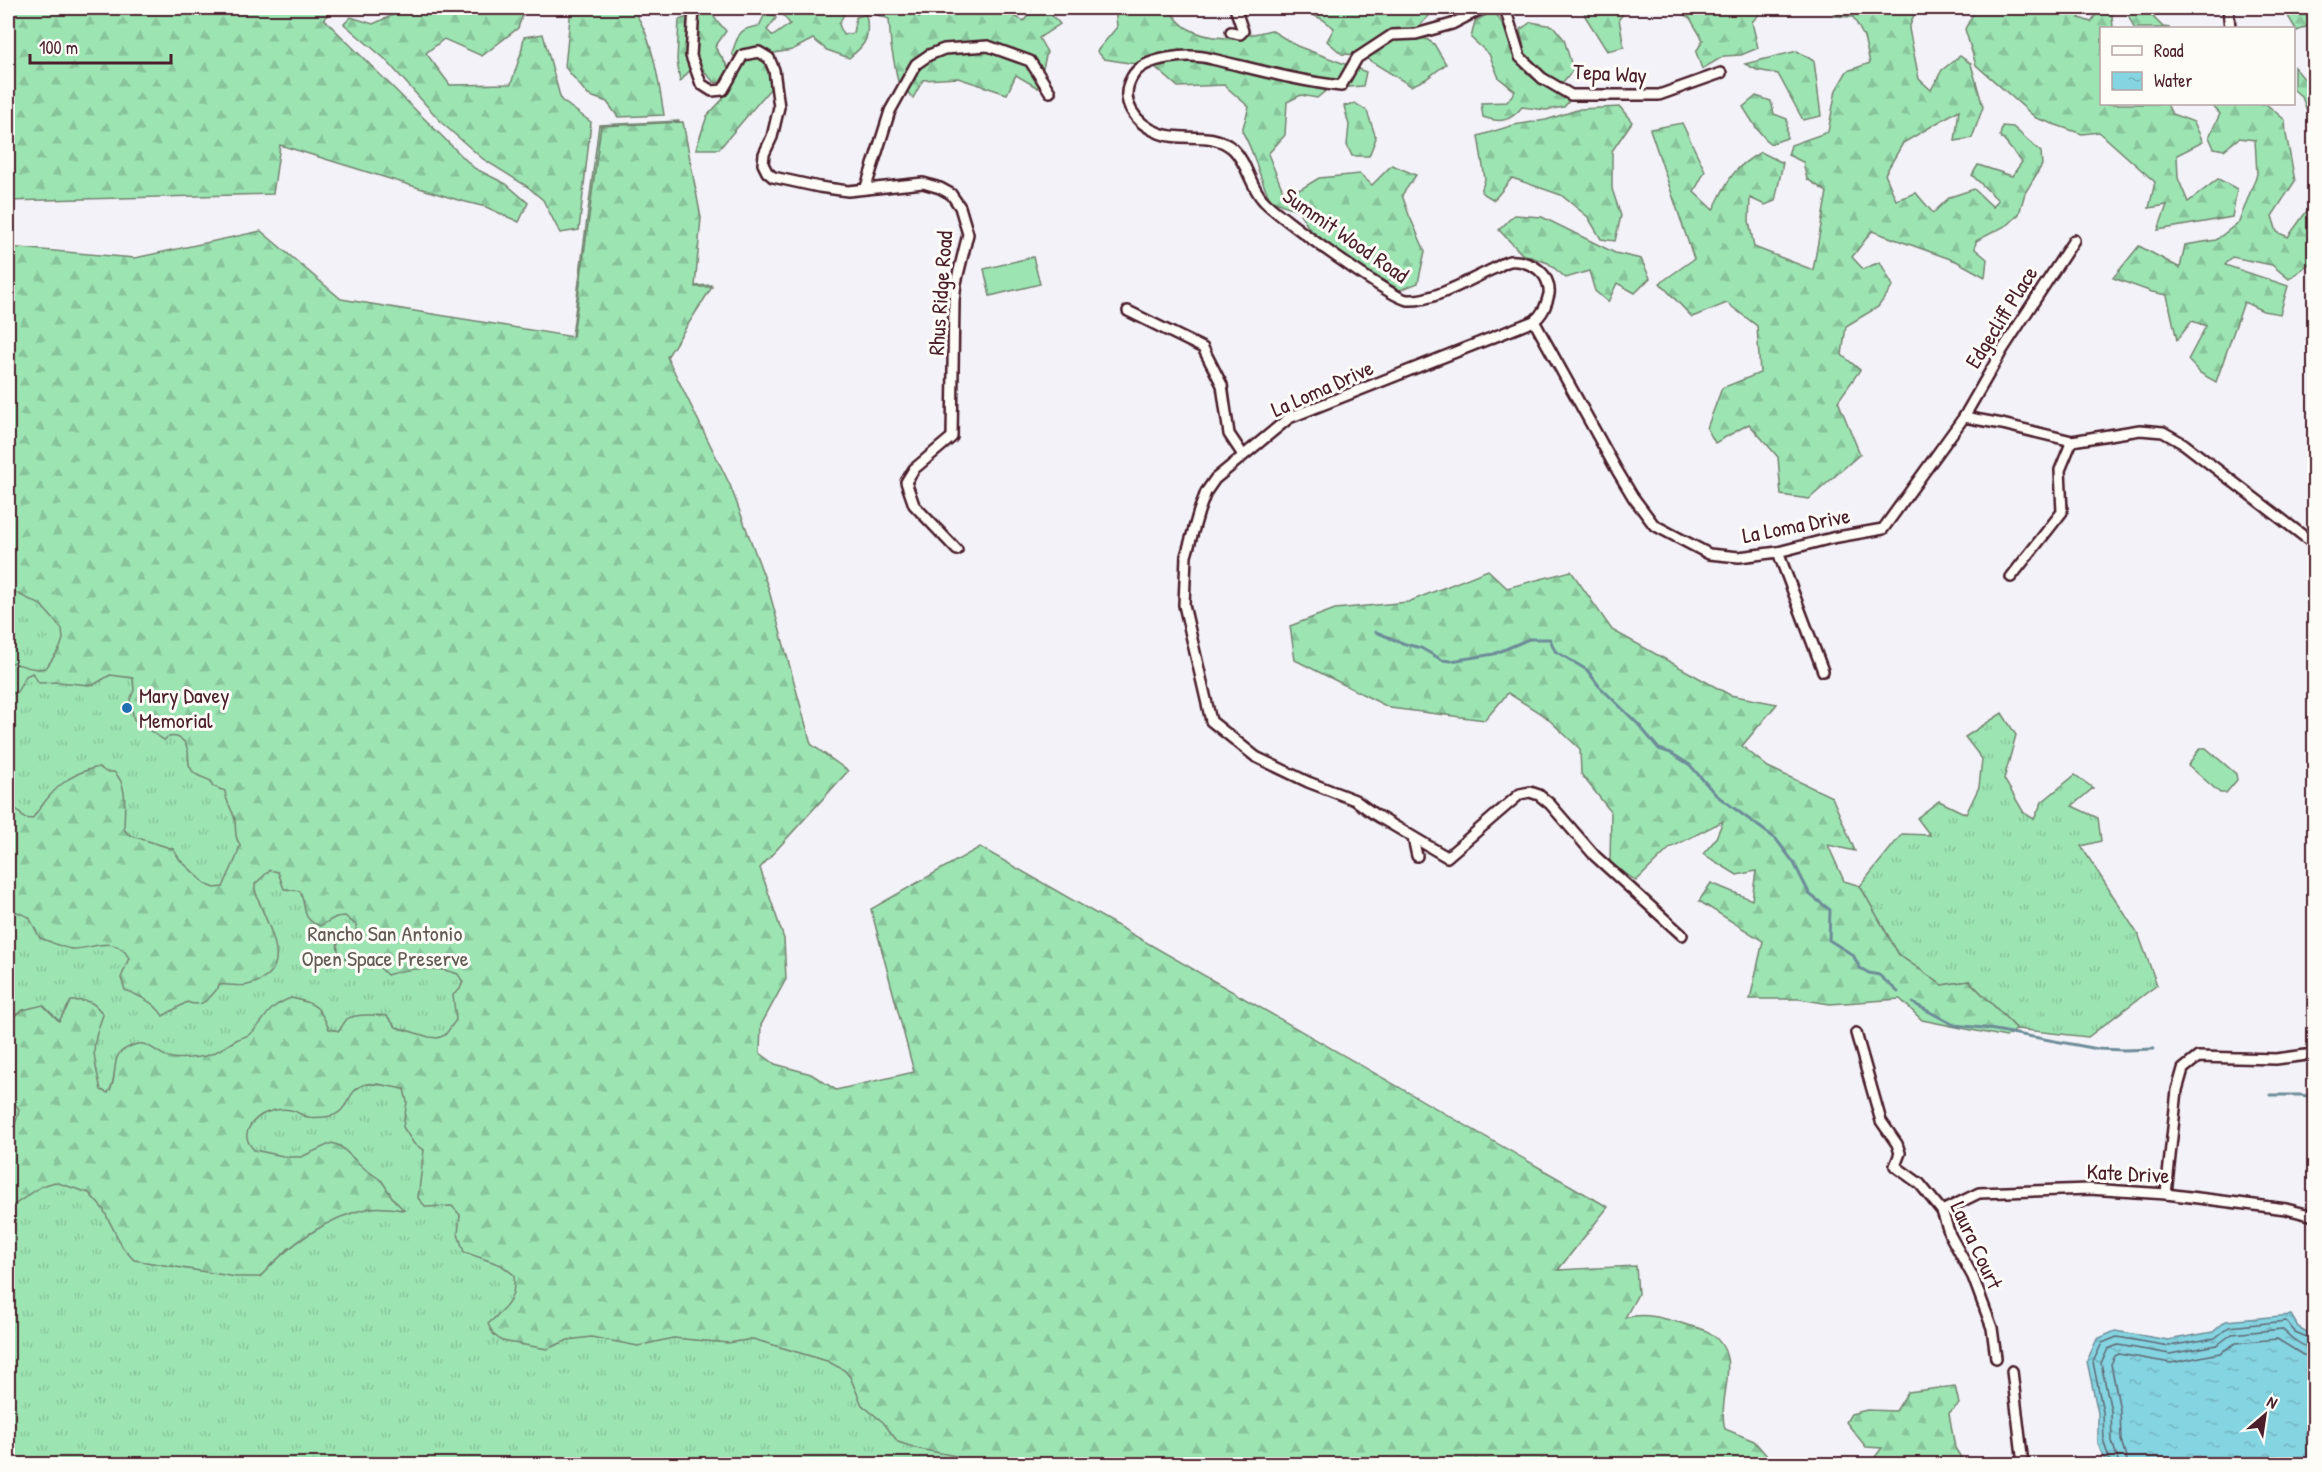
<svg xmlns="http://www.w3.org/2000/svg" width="2322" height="1472" viewBox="0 0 2322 1472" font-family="'Patrick Hand',sans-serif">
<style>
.grass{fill:url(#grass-tufts);stroke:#73826f;stroke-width:1.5}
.forest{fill:url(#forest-firs);stroke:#73826f;stroke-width:1.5}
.pitch{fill:#9ce5b3;stroke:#73826f;stroke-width:1.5}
.water{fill:url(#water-ripples);stroke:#6d8c98;stroke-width:1.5}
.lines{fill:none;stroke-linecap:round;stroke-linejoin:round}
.shore{stroke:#616774;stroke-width:1.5}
.stream{stroke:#6d8c98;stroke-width:3}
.street-casing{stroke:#4a1f2b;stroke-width:14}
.street{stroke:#fdfcf7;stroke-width:9}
.poi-dot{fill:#1f6fb2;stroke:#fdfcf7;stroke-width:2}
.labels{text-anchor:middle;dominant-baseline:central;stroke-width:6;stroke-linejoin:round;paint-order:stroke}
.street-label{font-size:22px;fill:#4a1f2b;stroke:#fdfcf7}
.poi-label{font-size:22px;fill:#4a1f2b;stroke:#fdfcf7;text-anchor:start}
.park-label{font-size:22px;fill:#635a54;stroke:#fdfcf7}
</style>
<defs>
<pattern id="grass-tufts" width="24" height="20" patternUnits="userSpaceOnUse" patternTransform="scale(1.5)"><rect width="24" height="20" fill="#9ce5b3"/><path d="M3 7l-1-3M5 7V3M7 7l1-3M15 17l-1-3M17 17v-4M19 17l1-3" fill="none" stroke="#88c49a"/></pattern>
<pattern id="forest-firs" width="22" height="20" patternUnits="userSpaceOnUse" patternTransform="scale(1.5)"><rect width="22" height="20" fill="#9ce5b3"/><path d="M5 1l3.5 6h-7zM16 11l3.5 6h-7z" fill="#88c49a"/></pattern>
<pattern id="water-ripples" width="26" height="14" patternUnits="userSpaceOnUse" patternTransform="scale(1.5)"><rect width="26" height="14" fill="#84d4e1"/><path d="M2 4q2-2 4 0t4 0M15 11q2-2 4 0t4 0" fill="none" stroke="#74b6c1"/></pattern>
</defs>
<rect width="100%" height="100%" fill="#f3f2f8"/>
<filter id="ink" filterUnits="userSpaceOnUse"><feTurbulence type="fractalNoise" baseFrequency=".0167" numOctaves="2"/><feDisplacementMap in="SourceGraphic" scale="12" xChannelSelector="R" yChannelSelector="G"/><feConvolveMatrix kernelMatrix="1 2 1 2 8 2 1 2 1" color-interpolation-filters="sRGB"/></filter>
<g filter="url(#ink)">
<g class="grass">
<polygon points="679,121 685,149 694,286 711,285 666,355 756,866 752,1028 756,1053 772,1067 835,1092 1550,1273 1623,1318 1636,1316 1719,1426 1770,1464 8,1464 8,317 538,602 599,125"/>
<polygon points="2002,713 2016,735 2004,779 2024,813 2034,819 2042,802 2075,775 2093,788 2072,806 2098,818 2101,841 2081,846 2139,936 2157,985 2088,1037 2017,1029 1969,981 1942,985 1899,955 1860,886 1902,834 1930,835 1917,818 1939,801 1966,814 1979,787 1982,759 1965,737"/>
</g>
<g class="forest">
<polygon points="8,8 334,8 324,19 474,168 506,184 528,203 519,222 486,207 458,200 280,145 273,194 8,201"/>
<polygon points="409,8 525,8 518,28 482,56 444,39 426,53 450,85 511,84 521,53 524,37 543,34 561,100 591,122 579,230 560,233 543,200 528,187 483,159 443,124 385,59 344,24 351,17 373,24"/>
<path d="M571 8H631C652 31 659 84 664 115L618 117 607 102 588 95 565 67Z"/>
<polygon points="699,8 716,8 714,17 726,31 715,47 730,70 721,83 714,82 696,63 680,82 677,60 679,20 696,14"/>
<path d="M782 8H847L839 24 843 35 853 33 856 17 866 14C870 37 867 44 849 58L827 50 813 39 792 50 774 53 770 89 719 149H696L707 116 722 100 740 67 732 53C738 35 739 28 759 26L767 10 776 18 767 30 773 36 790 24 781 12Z"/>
<path d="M858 8H918L919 17 935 15 944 8H997L1024 21 1033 8C1045 8 1052 15 1060 24L1039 38 1047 52 1038 88 1016 75 1007 94 958 78 923 80 913 98 898 82 891 46 889 19Z"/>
<path d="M1115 8H1167C1173 14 1180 24 1187 28 1214 44 1244 37 1271 30L1297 46 1366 72 1363 86 1349 87 1334 84 1317 98 1301 95 1287 102 1285 135 1268 154 1283 191 1301 189 1319 178 1360 174 1372 185 1392 165 1416 175 1402 195 1409 215 1425 251 1418 283 1400 290 1367 271 1311 232 1298 210 1271 201C1258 177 1256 154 1242 131L1249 107 1224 85 1178 87 1155 67 1104 59 1097 51 1117 27Z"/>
<polygon points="1296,8 1427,8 1429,16 1414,31 1434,44 1446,64 1426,79 1411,86 1361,55 1342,54 1327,41 1334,28 1322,19"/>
<polygon points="1585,8 1628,8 1619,19 1624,47 1607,51 1585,16"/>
<polygon points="1672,8 1765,8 1752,22 1758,48 1741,55 1724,56 1702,69 1696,52 1703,40 1690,18"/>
<path d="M1833 8H1914L1915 11 1909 29 1919 79 1931 90 1942 70 1960 56 1971 64 1983 107 1972 138 1955 141 1959 110 1903 143 1885 174 1896 200 1916 193 1933 213 1950 197 1974 189 1993 207 1998 200 1972 175 1978 165 2012 176 2022 162 2000 136 2002 126 2013 127 2041 152 2042 165 2025 193 2019 214 2009 224 1976 241 1975 249 1987 259 1985 277 1956 261 1872 231 1852 257 1863 269 1880 262 1893 286 1878 307 1846 326 1842 355 1860 370 1838 401 1860 454 1809 499 1781 495 1778 457 1749 424 1715 443 1707 428 1722 388 1760 373 1757 326 1727 303 1692 317 1660 283 1694 259 1650 129 1682 123 1705 171 1694 192 1713 210C1728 181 1731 169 1761 152L1783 163 1775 201 1765 205 1750 198 1749 221 1754 247 1813 270 1827 192 1807 179 1803 162 1788 155 1791 145 1828 132 1836 90 1847 71 1870 63 1864 37 1853 17 1834 16Z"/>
<polygon points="1976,8 2088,8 2079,18 2091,22 2100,8 2112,15 2113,28 2102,28 2102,104 2167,104 2172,114 2194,122 2203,142 2177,155 2178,178 2188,202 2218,179 2237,189 2232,217 2158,230 2167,205 2149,208 2155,182 2099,132 2082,134 2036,118 1976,65 1965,29"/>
<polygon points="2132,8 2144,8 2163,27 2170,28 2134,28 2128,14"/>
<polygon points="2283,8 2314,8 2314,23 2297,31"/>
<path d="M1494 11C1507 28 1505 35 1513 53 1523 77 1548 89 1570 100L1564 107 1546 110 1522 107C1510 122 1500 123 1483 117L1481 103 1507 102 1515 91 1499 78 1489 54 1471 38 1475 21Z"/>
<polygon points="1531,22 1553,26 1564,39 1573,70 1562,83 1548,75 1525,53 1520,30"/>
<polygon points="1797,51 1814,61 1821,116 1803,120 1778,74 1757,70 1745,64"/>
<polygon points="2294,67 2314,90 2314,130 2302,97 2294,90"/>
<polygon points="1756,96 1771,101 1774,114 1787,119 1787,138 1770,144 1757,129 1743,107"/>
<polygon points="1355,103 1367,111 1376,138 1369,156 1352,156 1347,145 1349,125 1344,106"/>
<polygon points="2211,104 2266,104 2285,120 2286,134 2295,181 2272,216 2277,232 2288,237 2314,201 2314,260 2289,279 2272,265 2232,257 2225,265 2288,286 2280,314 2263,311 2244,302 2216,382 2200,373 2188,360 2206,326 2192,321 2177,340 2167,295 2152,292 2113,278 2139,246 2180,268 2185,245 2216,240 2239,222 2257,174 2255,140 2239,138 2224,150 2214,148 2209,137 2220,114"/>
<polygon points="1620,107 1632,122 1612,151 1612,189 1621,216 1615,241 1601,239 1588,217 1561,195 1512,178 1494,200 1481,192 1485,179 1478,136 1514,125 1546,120 1580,109"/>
<path d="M683 122 701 218 695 287H712L667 357 730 485 768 587 811 744 848 771 760 868 784 939 786 979 761 1025 760 1053 775 1064 811 1074 836 1090 914 1072 871 909 980 847 1608 1207 1558 1270 1636 1266 1638 1294 1625 1318C1646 1312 1663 1318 1684 1324 1692 1327 1703 1328 1710 1333 1745 1357 1716 1396 1725 1429L1754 1441 1774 1464H966L956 1456 919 1449 898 1442 883 1422 862 1405 850 1377 844 1370 827 1361 753 1339 728 1343 673 1338 638 1346 591 1337 568 1340 547 1349 502 1341 494 1335 488 1324C506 1308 516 1300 514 1275L501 1265 464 1252 458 1234 460 1215 452 1206 426 1207 418 1198 424 1150 414 1144 403 1127 407 1102 404 1089C393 1088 374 1081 363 1085 347 1091 348 1113 331 1116 325 1117 314 1118 308 1117 302 1116 297 1111 291 1110 276 1107 258 1113 250 1126 244 1135 247 1142 254 1150L288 1157H301L332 1143 340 1146 365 1169 382 1181 394 1200 404 1210C394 1209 381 1206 371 1208 328 1216 288 1245 260 1277H236L134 1260 123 1248 103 1209 89 1193 55 1182 42 1186 8 1209V1144L18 1115 19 1109 8 1095V1020L23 1010 43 1005 59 1021 71 1001C86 1000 94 1000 103 1015 90 1049 93 1055 101 1090L108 1093C118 1081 111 1059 122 1051 147 1035 148 1049 168 1057 177 1060 195 1058 205 1056 218 1053 226 1045 238 1039 242 1037 247 1037 250 1034 268 1019 264 1008 291 998 316 1003 320 1007 329 1029L339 1031C341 1028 344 1022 347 1019 356 1013 377 1015 387 1016L396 1027 429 1037 438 1038 445 1035 456 1020 453 995 460 989 463 982 458 974C438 966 407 968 387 975L380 968 379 958 374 954 356 965C341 958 332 951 341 935L350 934 356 931V925L345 916 336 917 320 926C300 919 307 907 300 891L284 889 278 872 270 870 255 884V889C262 920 303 972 248 985 239 987 229 984 220 985 211 997 203 1009 187 1002L163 1016C155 1002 139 996 125 990L121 978 129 958C115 933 92 950 72 949 62 948 50 941 40 938L29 917 8 908V800L24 818 32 819C50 793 66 773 99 767L106 772H114C129 785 124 811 124 829L129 835 173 849 180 860 207 885 215 888 223 887 236 858 240 845C234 836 236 829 235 820 232 807 226 804 225 791L212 786 211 781C203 777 194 776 190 767 187 761 190 754 187 748 184 737 172 733 164 740L134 720 130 700 134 690 133 678 110 675 95 684 89 685 58 682 39 683 32 673 26 676 17 692 8 695V662C22 664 31 671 46 668L60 648 63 639 62 629 41 605 8 589V247L135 258 261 231 341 299 573 337 601 126Z"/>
<polygon points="1514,215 1542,217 1615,253 1641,259 1650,278 1635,293 1617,283 1608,302 1595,291 1589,271 1566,278 1548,263 1522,254 1499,230"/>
<polygon points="1488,570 1507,588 1571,571 1612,630 1730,695 1777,704 1742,746 1768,767 1832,797 1855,851 1828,845 1844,881 1860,886 1899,955 1942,985 1969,981 2017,1029 2006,1037 1922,1020 1900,999 1830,1004 1799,999 1750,999 1763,941 1699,901 1711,883 1752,900 1756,871 1737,875 1703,854 1715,840 1723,821 1670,848 1636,881 1610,862 1611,812 1581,774 1580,749 1546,717 1508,693 1485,720 1390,708 1295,660 1290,626 1335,609 1408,602"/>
<polygon points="1955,1386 1959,1404 1949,1413 1955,1448 1965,1464 1892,1464 1875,1457 1882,1448 1866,1447 1846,1422 1851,1414 1867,1410 1896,1411 1908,1392"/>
</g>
<g class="pitch">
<polygon points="1033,257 1040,284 990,296 984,269"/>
<polygon points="2200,748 2206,748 2236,774 2237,780 2226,793 2220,793 2188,765"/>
</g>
<polygon class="water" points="2291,1315 2298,1327 2314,1336 2314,1464 2106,1464 2098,1444 2098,1413 2087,1361 2097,1339 2115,1331 2168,1340 2213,1332 2226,1321"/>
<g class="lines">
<g class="shore">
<polyline points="2111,1464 2104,1443 2103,1412 2093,1362 2102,1343 2117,1337 2169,1346 2215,1338 2229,1327 2286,1321 2295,1332 2314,1340"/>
<path d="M2119 1464 2112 1441 2111 1411 2101 1363 2108 1349 2118 1345 2170 1354 2217 1345 2232 1334 2282 1329C2291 1338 2301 1347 2314 1348"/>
<polyline points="2128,1464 2121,1440 2120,1410 2111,1364 2115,1356 2119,1354 2171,1363 2220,1353 2236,1343 2277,1339 2303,1355 2314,1357"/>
</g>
<g class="stream">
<polyline points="1376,632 1405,644 1421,648 1442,660 1451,661 1494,654 1529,639 1550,639 1555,651 1587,670 1599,686 1638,724 1659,749 1671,753 1690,765 1716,795 1776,839 1794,863 1809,893"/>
<polyline points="1808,893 1830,910 1829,940 1853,955 1860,968 1869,973 1879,975 1898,992"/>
<polyline points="1913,1003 1954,1025 1984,1028 2098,1049 2124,1050 2154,1049"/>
<polyline points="2271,1095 2301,1095 2314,1097"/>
</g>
<defs>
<g id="street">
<polyline points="694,8 691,56 701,84 712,91 723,90 743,55 759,52 769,58 774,70 779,107 772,137 764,154 763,164 767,172 773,177 819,187 848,191 923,183 940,188 951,194 960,207 968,234 956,283 954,301 952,437 914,469 906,482 914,505 957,550"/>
<path d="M1483 8 1452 24 1416 34 1392 35 1357 58 1341 86C1297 81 1255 69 1212 59 1191 53 1143 56 1132 77 1118 101 1136 124 1159 133 1182 143 1210 129 1233 149 1247 162 1250 186 1263 200 1276 215 1393 300 1408 300 1432 302 1471 279 1493 269 1498 267 1504 262 1510 261 1521 260 1535 265 1542 273 1547 278 1550 288 1549 294 1546 306 1543 314 1534 321L1289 418 1215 479 1206 492 1199 511 1186 556 1184 605 1211 721 1256 757 1308 782 1355 800 1374 814 1447 857 1520 794 1530 792 1539 795 1550 804 1595 856 1682 935"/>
<polyline points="1505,8 1520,57 1542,78 1571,95 1659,95 1721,73"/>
<polyline points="2228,8 2230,27"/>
<polyline points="1231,32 1240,34 1243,31 1235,8"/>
<polyline points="866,187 890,111 916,64 929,55 944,49 988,46 1030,61 1050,92"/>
<polyline points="1128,311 1203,348 1222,385 1229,434 1243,455"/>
<polyline points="1534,321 1615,467 1633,497 1654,525 1709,554 1739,557 1778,552 1832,538 1883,529 1964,417 2003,349 2074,240"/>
<polyline points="1964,417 2002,424 2072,441 2140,430 2163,432 2184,444 2314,544"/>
<polyline points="1778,552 1823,671"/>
<polyline points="2011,577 2062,512 2060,470 2072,441"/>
<polyline points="1413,838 1417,856"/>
<polyline points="1856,1033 1881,1121 1897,1144 1900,1153 1895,1166 1920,1184 1942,1211 1950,1235 1973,1277 1992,1328 1996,1358"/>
<polyline points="2166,1194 2177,1090 2183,1069 2198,1057 2276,1059 2314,1054"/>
<polyline points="1942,1211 1979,1193 2089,1189 2166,1194 2286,1209 2314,1216"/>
<polyline points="2012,1371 2023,1464"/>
</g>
</defs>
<use href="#street" class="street-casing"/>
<use href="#street" class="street"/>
</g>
</g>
<circle class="poi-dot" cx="127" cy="708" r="6"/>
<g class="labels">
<g class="street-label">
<text transform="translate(1610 73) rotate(3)">Tepa Way</text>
<text transform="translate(1346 235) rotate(35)">Summit Wood Road</text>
<text transform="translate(940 293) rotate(-86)">Rhus Ridge Road</text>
<text transform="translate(2001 317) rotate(-58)">Edgecliff Place</text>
<text transform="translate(1322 388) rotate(-24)">La Loma Drive</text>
<text transform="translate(1796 525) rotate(-11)">La Loma Drive</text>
<text transform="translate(2128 1173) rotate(3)">Kate Drive</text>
<text transform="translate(1977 1245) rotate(65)">Laura Court</text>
</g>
<g class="poi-label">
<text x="139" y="695">Mary Davey<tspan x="139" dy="25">Memorial</tspan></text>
</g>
<g class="park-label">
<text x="385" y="933">Rancho San Antonio<tspan x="385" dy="25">Open Space Preserve</tspan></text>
</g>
</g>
<rect width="2322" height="1472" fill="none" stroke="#fdfcf7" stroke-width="30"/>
<rect x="15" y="15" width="2292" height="1442" fill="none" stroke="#4a1f2b" stroke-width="2" filter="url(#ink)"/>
<rect x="2100" y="27" width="195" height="78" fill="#fdfcf7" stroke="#b5a4a5" stroke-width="1.5"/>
<rect x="2112" y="46" width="30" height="9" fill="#fdfcf7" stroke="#b5a4a5" stroke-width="1.5"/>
<text x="2154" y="57" font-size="18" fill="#4a1f2b">Road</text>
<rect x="2112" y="72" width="30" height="18" fill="url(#water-ripples)" stroke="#b5a4a5" stroke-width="1.5"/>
<text x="2154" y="87" font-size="18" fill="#4a1f2b">Water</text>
<g transform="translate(2265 1415) rotate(29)" stroke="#fdfcf7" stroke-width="4.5" paint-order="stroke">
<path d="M0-4.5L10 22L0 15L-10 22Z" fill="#4a1f2b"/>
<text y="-9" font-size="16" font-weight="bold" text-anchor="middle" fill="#4a1f2b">N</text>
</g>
<path d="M30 54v9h141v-9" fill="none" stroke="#4a1f2b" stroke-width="3"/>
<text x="39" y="54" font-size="18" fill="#4a1f2b" stroke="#fdfcf7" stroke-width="4.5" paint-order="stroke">100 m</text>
</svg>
